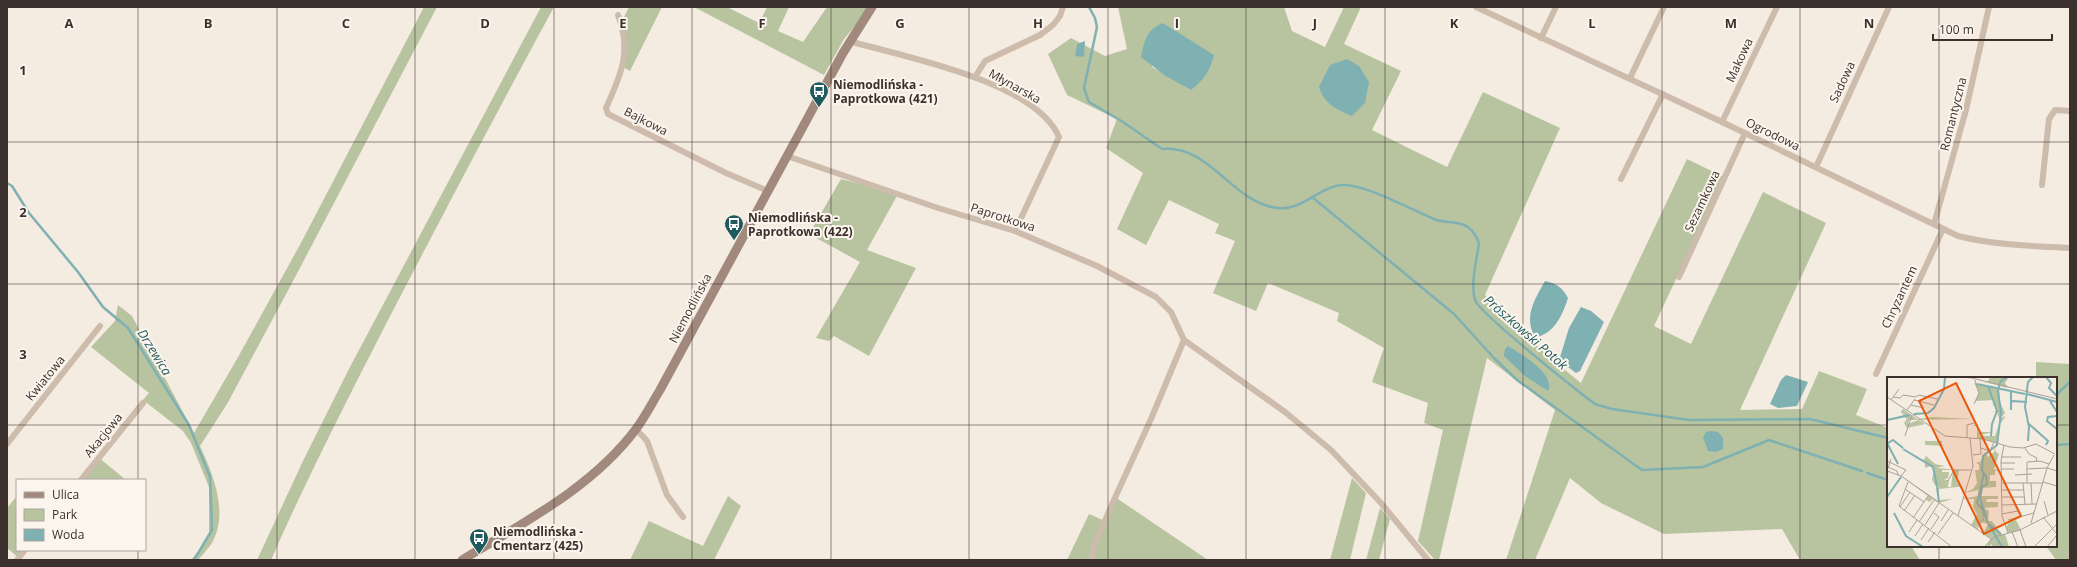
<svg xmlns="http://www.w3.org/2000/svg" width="2077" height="567" viewBox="0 0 2077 567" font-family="'Open Sans',sans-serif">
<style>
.green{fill:#b8c4a0;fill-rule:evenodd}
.water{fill:#7fb0b2}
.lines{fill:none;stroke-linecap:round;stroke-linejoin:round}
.stream{stroke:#7fb0b2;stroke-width:2.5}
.street{stroke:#cdbbac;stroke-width:6}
.secondary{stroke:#a18a7d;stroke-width:9}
.grid{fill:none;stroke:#3b302b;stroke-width:1;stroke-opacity:0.55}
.labels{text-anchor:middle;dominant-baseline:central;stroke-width:4;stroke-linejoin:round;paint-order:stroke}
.street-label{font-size:12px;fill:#3b302b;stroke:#fbf5ee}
.poi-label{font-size:12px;font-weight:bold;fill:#3b302b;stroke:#fbf5ee;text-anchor:start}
.water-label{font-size:13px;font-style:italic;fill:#1f5a5e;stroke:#fbf5ee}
.inset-river{fill:none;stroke:#7fb0b2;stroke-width:2}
.inset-road{fill:none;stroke:#aaa098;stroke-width:1}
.view{fill:#e8590c;fill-opacity:0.15;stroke:#e8590c;stroke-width:2}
.inset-edge{fill:none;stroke:#3b302b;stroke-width:2}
.grid-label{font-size:13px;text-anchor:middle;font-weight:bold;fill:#3b302b;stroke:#fbf5ee;stroke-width:4;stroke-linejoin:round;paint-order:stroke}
</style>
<rect width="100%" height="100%" fill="#f4ebe1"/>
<g class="green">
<path d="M424 7H437L292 283 227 404 200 446C213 474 229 513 212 543 208 549 203 554 198 560H191L209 538V487L191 443 183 431 143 400 149 393 91 347 115 321 118 305 132 316 194 433 237 359 302 241Z"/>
<path d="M541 7H554C497 112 441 218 386 324 346 402 306 480 271 560H257L303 461 350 367Z"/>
<polygon points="629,7 662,7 630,71 623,67 621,23"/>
<polygon points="694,7 727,7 759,23 767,7 789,7 778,31 803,42 827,7 871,7 844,39 824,75"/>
<path d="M1118 7H1284L1292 31 1325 47 1344 7H1361L1344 44 1401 71 1372 130 1447 167 1483 92 1560 128 1485 295 1550 358 1581 383 1687 159 1724 177 1654 326 1691 344 1763 192 1826 223 1740 410 1802 409 1819 371 1867 389 1856 415 1888 428V546H1911L1920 560H1800L1782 529 1664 534 1601 503 1570 478 1535 560H1506L1555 410 1487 358 1439 560H1435L1418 541 1443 430 1424 423 1428 403 1372 382 1384 348 1337 321 1339 313 1268 283 1256 311 1213 293 1235 241 1215 233 1219 224 1169 200 1146 245 1117 229 1143 173 1106 148 1117 119 1067 95 1048 54 1071 38 1105 56 1127 49ZM1163 23 1185 38 1191 90 1152 67Z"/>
<polygon points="841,179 898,194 867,250 916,268 869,356 834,336 829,341 816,338 860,262 809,234"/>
<polygon points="2036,362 2070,364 2070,560 2056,560 2046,546 2056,546 2056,378 2036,378"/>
<polygon points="98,457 126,480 80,480"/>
<polygon points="1352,478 1366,493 1350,560 1330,560"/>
<polygon points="17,496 17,550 25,550 19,558 7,548 7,508"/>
<polygon points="728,496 741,506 714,560 630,560 649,521 703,546"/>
<polygon points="1115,497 1208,560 1067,560 1089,514 1105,521"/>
<polygon points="1380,508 1390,519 1379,560 1366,560"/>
</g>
<g class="water">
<path d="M1163 23 1214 55C1210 71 1204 80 1191 90L1164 75 1141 57C1145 40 1146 30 1163 23Z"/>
<polygon points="1085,41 1084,57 1075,56 1077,44"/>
<path d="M1347 59 1359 66 1369 82 1365 103 1352 116C1336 109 1324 104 1319 87L1330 65Z"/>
<path d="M1545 281C1556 283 1563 288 1568 298 1563 314 1554 335 1535 337 1523 317 1535 299 1545 281Z"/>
<polygon points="1581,307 1591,311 1604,322 1580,371 1576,373 1564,364 1560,357 1569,328"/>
<path d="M1508 346C1521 354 1556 374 1548 391L1525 376 1504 356 1505 349Z"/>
<polygon points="1786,375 1808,382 1797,406 1778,408 1770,404 1781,380"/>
<polygon points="1711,431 1718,432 1723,438 1723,449 1716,452 1708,451 1703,437 1706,432"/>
</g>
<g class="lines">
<g class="stream">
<path d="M1089 7 1095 18 1097 27 1084 88 1089 102 1123 122 1162 149C1210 144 1233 204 1278 208 1302 211 1320 186 1343 185 1365 184 1412 210 1434 219 1443 223 1454 221 1464 225 1472 228 1476 235 1479 243 1477 260 1470 283 1475 300 1478 312 1579 392 1595 404L1612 409 1689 420 1810 419 1888 438"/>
<polyline points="7,183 12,186 29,213 78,272 103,307 128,328 189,425 210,477 212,530 194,560"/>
<polyline points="1312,197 1454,314 1494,358 1517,380 1642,470 1703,467 1769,440 1862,471"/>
<polyline points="2056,395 2070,382"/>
<polyline points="2056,445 2070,444"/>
<polyline points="1867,473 1888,480"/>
</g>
<g class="street">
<path d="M1476 7 1722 122 1958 236C1994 245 2033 246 2070 248"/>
<path d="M618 15C632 51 621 75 606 108L608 114 726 173 768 191"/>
<polyline points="1541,38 1556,7"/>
<path d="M849 41C904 57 1035 81 1059 137L1015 231"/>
<polyline points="975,77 985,61 1040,35 1053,25 1060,16 1063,7"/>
<polyline points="1630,78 1664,7"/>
<polyline points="1722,122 1777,7"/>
<polyline points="787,156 938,208 1015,231 1097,266 1156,297 1171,312 1184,340 1285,412 1331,450 1381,503 1428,560"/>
<polyline points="1816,167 1889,7"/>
<polyline points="1621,179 1663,94"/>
<polyline points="2042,185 2049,119 2055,110 2070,111"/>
<polyline points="1934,224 1966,110 1989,7"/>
<polyline points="1679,277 1745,133"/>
<polyline points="1876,374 1943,229"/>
<polyline points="636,429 647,441 667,495 683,517"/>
<polyline points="7,444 100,326"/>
<polyline points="81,480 143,403"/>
<polyline points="17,560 25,550"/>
<polyline points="1092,560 1093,549 1113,502 1151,419 1184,340"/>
</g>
<path class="secondary" d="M462 560C523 523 593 487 636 429 645 417 652 403 660 390L843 53 872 7"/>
</g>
<path class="grid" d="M138 7V480M277 7V560M415 7V560M554 7V560M692 7V560M831 7V560M969 7V560M1108 7V560M1246 7V560M1385 7V560M1523 7V560M1662 7V560M1800 7V560M1939 7V378M7 142H2070M7 284H2070M7 425H1888M2056 425H2070M1939 546V560M138 550V560"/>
<defs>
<symbol id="bus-pin" viewBox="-11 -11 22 30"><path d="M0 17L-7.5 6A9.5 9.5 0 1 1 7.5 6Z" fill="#1f5a5e" stroke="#fbf5ee"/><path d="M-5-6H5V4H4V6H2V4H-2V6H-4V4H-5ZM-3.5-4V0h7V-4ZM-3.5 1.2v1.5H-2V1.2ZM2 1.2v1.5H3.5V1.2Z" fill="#fff"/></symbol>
</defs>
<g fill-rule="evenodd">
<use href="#bus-pin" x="808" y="80" width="22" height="30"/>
<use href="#bus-pin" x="723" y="213" width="22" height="30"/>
<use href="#bus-pin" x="468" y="527" width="22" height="30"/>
</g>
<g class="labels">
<g class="street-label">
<text transform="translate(1739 60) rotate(-65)">Makowa</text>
<text transform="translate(1842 82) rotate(-65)">Sadowa</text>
<text transform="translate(1015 86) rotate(29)">Młynarska</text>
<text transform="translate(1953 114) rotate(-76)">Romantyczna</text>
<text transform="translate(646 121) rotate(27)">Bajkowa</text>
<text transform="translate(1773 134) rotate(26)">Ogrodowa</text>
<text transform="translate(1702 201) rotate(-65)">Sezamkowa</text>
<text transform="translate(1003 217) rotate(18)">Paprotkowa</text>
<text transform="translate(1899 297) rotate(-65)">Chryzantem</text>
<text transform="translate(690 308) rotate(-62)">Niemodlińska</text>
<text transform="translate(45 378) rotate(-51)">Kwiatowa</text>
<text transform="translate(103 435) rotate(-51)">Akacjowa</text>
</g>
<g class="poi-label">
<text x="833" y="84">Niemodlińska -<tspan x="833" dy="14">Paprotkowa (421)</tspan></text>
<text x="748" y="217">Niemodlińska -<tspan x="748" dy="14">Paprotkowa (422)</tspan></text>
<text x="493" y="531">Niemodlińska -<tspan x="493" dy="14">Cmentarz (425)</tspan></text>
</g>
<g class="water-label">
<text transform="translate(1526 332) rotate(41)">Prószkowski Potok</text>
<text transform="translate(155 352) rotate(58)">Drzewica</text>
</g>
</g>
<g transform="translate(1887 377)">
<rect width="170" height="170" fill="#f4ebe1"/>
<path d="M103 0H122L118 6 121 11 90 3 100 6ZM87 6 112 12 113 25 118 36 114 41 119 39 113 47 111 66 90 61V49H84L91 47V55H105L91 59H108L113 44 110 35H105L110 34 108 28H105L108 26 106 23 88 24 92 15ZM16 32 30 42 45 40 88 42 22 43 21 47 32 43 38 47 20 51 17 46 20 42 16 39 0 43 17 38 14 35ZM38 64H55V68L59 69 38 68ZM109 66 108 74 112 77 107 92 111 94H108V98H103V104H109V110L96 111 94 119H111V122H100L99 125H111V130L97 131 102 134 101 144H105L115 158 118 157 122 170H106L104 167 102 170 100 168 104 161 96 157 101 147 94 145 89 151 84 148 90 137 86 130 87 122H75L91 119 92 113 77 116 86 112 90 106 88 93H92V88L89 85H93L98 75 101 80 107 75ZM39 79 48 87 58 89 49 91 72 93 70 106H73V109H80L52 112V123L66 122 52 126 42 120 45 122 43 125 39 123 41 119 14 99 51 124V113L45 103 47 92 43 89 38 91V85L26 81 36 84ZM55 93H66L64 110H61L62 103H57L61 101 62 95H55ZM129 143 134 153 121 156 119 150 122 146Z" fill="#b8c4a0" fill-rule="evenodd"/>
<path class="inset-river" d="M159 0 164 6 162 11 170 19M90 7 138 17M101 9 110 34 105 47 104 59M140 17 170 25M125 24 140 25M163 24 170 35M124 33V14M27 37 41 36 47 31 57 12 58 0M170 39 161 40 160 44 170 52M0 43 23 38M142 47 161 64 159 68M141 64 142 50 138 30 141 5 146 0M0 66 11 87M1 66 6 63 16 71M16 72 46 90 50 109M50 110 52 125M0 120 14 100M7 136 19 159 36 170M97 140 96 133 90 126 97 96M103 148 114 157M115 170 101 146 93 121 95 110 100 107 99 99 95 94 96 79 110 68 114 36 111 14 113 5 120 0"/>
<path class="inset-road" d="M72 0 85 1 170 22M0 20 58 59 96 62 123 70 136 71 149 67 168 77M6 20 13 21 16 18 29 20M29 20 31 18 51 22M4 23 12 12M27 23 47 28M87 27 92 17 88 3M24 28 37 31M20 33 28 22M18 59 25 38M80 61V48L87 46M117 68 114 84 115 139 121 156M94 71 103 74 107 65M138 71 142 77 150 81 149 84M86 78 94 77 93 62M114 80H134M0 84 19 93 14 99M114 86H128M1 90 10 94 11 98M114 92H127M140 92 160 91 170 94M0 94 14 99 104 162M0 94 4 82M128 98 145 97M61 104 67 93H84M21 105 12 129 65 170M156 105 170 109M114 106H155M136 106 138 127M140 106V85L153 84 162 87M144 106 145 127M18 112 37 125M115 113H136M115 120H138M157 124 161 138M115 128 150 127M13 130 23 115M17 134 28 118M115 137 131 134M71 139 86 89 83 61M156 140 170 157M26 141 41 119M121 143 147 136M54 144 61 133M32 145 47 123M144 146 160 91 167 78M38 148 52 126M44 152 52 140 47 136M90 152 97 141M133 153 139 170M22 155 30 143M125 155 131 170M51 157 66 136M28 159 36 147M34 163 42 151M41 165 48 155M97 170 107 160 133 153 170 134M147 170 170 147M160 170 170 158"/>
<path class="view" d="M69 6 134 139 97 157 32 24Z"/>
<rect width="170" height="170" class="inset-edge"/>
</g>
<g class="grid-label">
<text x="69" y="28">A</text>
<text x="208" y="28">B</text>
<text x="346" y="28">C</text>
<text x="485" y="28">D</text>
<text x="623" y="28">E</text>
<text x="762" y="28">F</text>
<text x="900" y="28">G</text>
<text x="1038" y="28">H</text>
<text x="1177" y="28">I</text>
<text x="1315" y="28">J</text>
<text x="1454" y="28">K</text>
<text x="1592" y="28">L</text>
<text x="1731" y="28">M</text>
<text x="1869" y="28">N</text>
<text x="23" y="75">1</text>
<text x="23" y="217">2</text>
<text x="23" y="359">3</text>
</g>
<rect width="2077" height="567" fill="none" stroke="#3b302b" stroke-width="16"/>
<rect x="16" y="479" width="130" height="72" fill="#fbf5ee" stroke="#aea6a0"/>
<rect x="24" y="492" width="20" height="6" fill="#a18a7d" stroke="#aea6a0"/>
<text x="52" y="499" font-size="12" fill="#3b302b">Ulica</text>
<rect x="24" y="509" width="20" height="12" fill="#b8c4a0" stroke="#aea6a0"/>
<text x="52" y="519" font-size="12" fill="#3b302b">Park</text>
<rect x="24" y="529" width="20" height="12" fill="#7fb0b2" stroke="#aea6a0"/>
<text x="52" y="539" font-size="12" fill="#3b302b">Woda</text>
<path d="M1933 34v6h119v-6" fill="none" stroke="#3b302b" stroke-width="2"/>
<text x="1939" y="34" font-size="12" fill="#3b302b" stroke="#fbf5ee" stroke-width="3" paint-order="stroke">100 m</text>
</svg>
